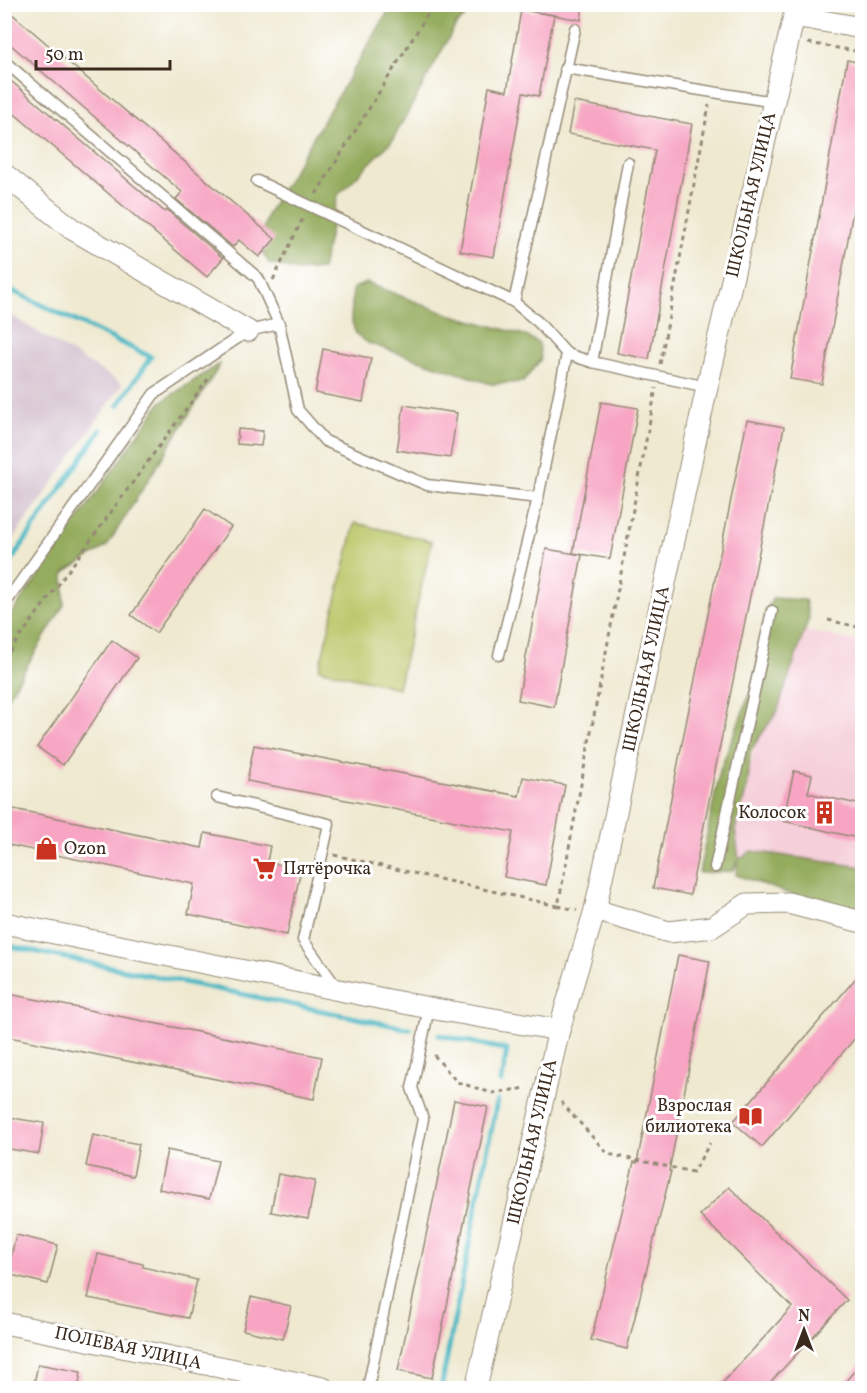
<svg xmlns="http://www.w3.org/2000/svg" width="867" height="1393" viewBox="0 0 867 1393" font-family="Vollkorn,serif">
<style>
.built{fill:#f5cfd9}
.industrial{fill:#d1bdcb}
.green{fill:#bbc769;stroke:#7b7844;stroke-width:1.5}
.forest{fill:#94ac5d;stroke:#686b3e;stroke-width:1.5}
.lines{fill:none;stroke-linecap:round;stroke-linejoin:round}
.stream{stroke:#4ab8c5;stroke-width:5}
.building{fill:#f7a5c2}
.service-casing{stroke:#958a77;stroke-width:13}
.minor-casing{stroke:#958a77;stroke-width:23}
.path{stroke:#958a77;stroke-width:3;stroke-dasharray:4.5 4.5;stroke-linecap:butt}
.service{stroke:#fff;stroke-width:10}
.minor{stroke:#fff;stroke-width:21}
.labels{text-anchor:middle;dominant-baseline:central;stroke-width:6;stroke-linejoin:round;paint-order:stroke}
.street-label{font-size:18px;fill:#3b2a1e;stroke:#fff}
.poi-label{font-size:18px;fill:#3b2a1e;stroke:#fff;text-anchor:end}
</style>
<rect width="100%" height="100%" fill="#fff"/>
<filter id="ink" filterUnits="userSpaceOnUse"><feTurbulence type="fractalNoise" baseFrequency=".0167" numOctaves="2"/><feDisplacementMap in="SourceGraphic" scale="12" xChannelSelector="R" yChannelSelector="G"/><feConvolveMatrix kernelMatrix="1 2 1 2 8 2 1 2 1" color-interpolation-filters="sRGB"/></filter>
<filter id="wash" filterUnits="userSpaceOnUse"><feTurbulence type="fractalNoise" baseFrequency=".008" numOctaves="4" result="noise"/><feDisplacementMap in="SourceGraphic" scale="24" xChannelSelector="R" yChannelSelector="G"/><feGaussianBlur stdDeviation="1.35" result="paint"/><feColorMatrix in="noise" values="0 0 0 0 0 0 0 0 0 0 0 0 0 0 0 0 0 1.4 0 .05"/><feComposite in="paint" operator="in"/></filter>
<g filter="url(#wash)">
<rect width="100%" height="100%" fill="#efe9d0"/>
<polygon class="built" points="782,626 862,642 862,883 729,860"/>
<polygon class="industrial" points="5,312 123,384 5,550"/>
<polygon class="green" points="355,523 432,541 398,688 319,669"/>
<g class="forest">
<polygon points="392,5 478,5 456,25 392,141 338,195 322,269 297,271 269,263 259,245 267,215"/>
<polygon points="367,283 445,313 524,335 539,343 541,359 523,382 491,384 368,343 356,334 351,319 353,288"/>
<polygon points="221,363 107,546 64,573 64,605 5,702 5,623 161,402"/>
<polygon points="773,598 805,600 809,618 777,712 750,751 748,784 735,830 739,859 752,851 862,867 862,912 835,910 736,875 738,861 732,871 699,873 720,770 765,655 769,641 765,612"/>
</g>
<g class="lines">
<g class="stream">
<polyline points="4,287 151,357 118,405"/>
<polyline points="4,571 101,430"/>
<polyline points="4,945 410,1029"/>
<polyline points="439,1035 507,1050 501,1082"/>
<polyline points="441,1388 497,1101"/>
</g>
</g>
<g id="blocks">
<g class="building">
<polygon points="536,4 583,4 581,20 535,12"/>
<polygon points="4,7 275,239 259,257 239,240 233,247 176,199 182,192 4,39"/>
<polygon points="521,10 554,15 539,96 523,93 494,257 460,251 489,87 507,91"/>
<polygon points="847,60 862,63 862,161 822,384 790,379"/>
<polygon points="4,75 165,212 167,210 223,258 207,277 4,105"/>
<polygon points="574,102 692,124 649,359 617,353 655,150 568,134"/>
<polygon points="323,349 371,358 363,402 315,393"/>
<polygon points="601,402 638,408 610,559 573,553"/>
<polygon points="404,405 457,413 450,458 397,450"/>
<polygon points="747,420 784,427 690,895 653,888"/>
<polygon points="238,429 263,431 261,446 237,444"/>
<polygon points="205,509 231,527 156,633 131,615"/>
<polygon points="546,549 582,555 554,707 518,700"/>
<polygon points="112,640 137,658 63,765 37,747"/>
<polygon points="254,745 519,796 523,777 565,785 546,885 504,877 513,832 247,781"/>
<polygon points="794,771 812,775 808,793 862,805 862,839 783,821"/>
<polygon points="4,807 202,848 205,833 270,846 267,862 301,869 287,935 188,914 194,884 4,844"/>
<polygon points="678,955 710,961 669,1171 671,1171 627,1349 591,1340 634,1162 637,1163"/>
<polygon points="862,971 862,1030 762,1147 733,1122"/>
<polygon points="4,993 322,1057 314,1099 4,1036"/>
<polygon points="454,1100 488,1107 432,1378 398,1371"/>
<polygon points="6,1117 44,1123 39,1154 4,1148"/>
<polygon points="93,1135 139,1144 133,1176 86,1166"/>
<polygon points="167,1150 218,1161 209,1199 159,1189"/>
<polygon points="278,1174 315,1181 308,1219 271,1212"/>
<polygon points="729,1187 847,1300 764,1389 717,1389 792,1307 700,1215"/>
<polygon points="16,1235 58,1245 48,1284 7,1274"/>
<polygon points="98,1254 143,1264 143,1267 197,1280 188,1318 88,1298"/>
<polygon points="251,1297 291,1306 283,1339 243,1330"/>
<polygon points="862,1362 862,1389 839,1389"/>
<polygon points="38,1364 81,1372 78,1389 33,1389"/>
</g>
</g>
</g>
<g filter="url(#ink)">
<use href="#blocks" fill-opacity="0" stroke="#958a77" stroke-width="1.5"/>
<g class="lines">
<defs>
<g id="service">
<polyline points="4,61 258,278 279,324"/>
<polyline points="565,68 774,102"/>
<polyline points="257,181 514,302 538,322 567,354"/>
<polyline points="514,302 575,29"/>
<polyline points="592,362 628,163"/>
<polyline points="4,605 154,394 248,331 279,324 298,410 325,441 427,485 538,498 567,354 592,362 707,387"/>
<polyline points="499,655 538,498"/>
<polyline points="217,797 329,824 303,940 337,988"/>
<polyline points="715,867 772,611"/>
<polyline points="368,1388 423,1119 412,1088 429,1008"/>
</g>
<g id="minor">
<polyline points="4,174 72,229 248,331"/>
<polyline points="595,910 669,932 712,927 747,904 788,903 862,922"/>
<polyline points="4,923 429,1008 559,1030"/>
<polyline points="4,1323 323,1388"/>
<polyline points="476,1388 559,1030 595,910 707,387 794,16 862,28"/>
</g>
</defs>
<use href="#service" class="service-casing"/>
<use href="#minor" class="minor-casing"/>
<g class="path">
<polyline points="808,43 862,52"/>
<polyline points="316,194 434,4"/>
<polyline points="273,280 303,218"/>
<polyline points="660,364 709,105"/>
<polyline points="828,620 862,628"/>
<polyline points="4,659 211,375"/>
<polyline points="334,855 558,906 656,388"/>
<polyline points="558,906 577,910"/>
<polyline points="434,1055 457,1082 492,1093 527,1088"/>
<polyline points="561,1102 608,1154 693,1172 710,1143"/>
</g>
<use href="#service" class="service"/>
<use href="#minor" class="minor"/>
</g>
</g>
<defs>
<symbol id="building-bare" viewBox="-9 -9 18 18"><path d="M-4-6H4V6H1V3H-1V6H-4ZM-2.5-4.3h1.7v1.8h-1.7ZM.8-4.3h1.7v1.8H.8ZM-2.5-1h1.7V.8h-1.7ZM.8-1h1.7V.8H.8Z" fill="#c8321e" stroke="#fff" stroke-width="2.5" paint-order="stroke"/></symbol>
<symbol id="shop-bare" viewBox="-9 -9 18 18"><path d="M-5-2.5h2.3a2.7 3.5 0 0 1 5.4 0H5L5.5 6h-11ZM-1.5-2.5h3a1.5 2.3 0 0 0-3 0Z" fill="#c8321e" stroke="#fff" stroke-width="2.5" paint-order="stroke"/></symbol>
<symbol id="supermarket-bare" viewBox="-9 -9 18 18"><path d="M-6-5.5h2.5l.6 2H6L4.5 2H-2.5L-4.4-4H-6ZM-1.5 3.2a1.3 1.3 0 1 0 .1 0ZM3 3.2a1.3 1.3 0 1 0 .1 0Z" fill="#c8321e" stroke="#fff" stroke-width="2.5" paint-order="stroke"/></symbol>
<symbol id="library-bare" viewBox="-9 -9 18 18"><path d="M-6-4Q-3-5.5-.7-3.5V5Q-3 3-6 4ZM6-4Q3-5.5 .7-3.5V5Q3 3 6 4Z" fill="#c8321e" stroke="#fff" stroke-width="2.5" paint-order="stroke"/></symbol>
</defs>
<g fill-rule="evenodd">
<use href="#building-bare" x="808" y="796" width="33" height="33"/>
<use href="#shop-bare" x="30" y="832" width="33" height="33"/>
<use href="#supermarket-bare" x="248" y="852" width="33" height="33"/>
<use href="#library-bare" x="734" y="1100" width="33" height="33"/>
</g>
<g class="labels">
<g class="street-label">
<text transform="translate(752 195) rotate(-77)">ШКОЛЬНАЯ УЛИЦА</text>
<text transform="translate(647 669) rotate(-78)">ШКОЛЬНАЯ УЛИЦА</text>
<text transform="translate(533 1142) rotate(-77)">ШКОЛЬНАЯ УЛИЦА</text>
<text transform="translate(128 1349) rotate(12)">ПОЛЕВАЯ УЛИЦА</text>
</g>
<g class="poi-label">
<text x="806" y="813">Колосок</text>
<text x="64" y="849" text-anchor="start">Ozon</text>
<text x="283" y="869" text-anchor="start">Пятёрочка</text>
<text x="732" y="1106">Взрослая<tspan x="732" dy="21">билиотека</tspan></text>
</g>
</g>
<rect width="867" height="1393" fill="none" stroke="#fff" stroke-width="24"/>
<g transform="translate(804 1330)" stroke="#ffffff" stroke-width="4.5" paint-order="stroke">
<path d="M0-4.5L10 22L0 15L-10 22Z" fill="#3b2a1e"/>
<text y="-9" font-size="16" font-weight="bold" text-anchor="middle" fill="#3b2a1e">N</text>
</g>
<path d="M36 60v9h134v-9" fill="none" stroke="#3b2a1e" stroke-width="3"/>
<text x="45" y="60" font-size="18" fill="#3b2a1e" stroke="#ffffff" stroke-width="4.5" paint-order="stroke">50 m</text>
</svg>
